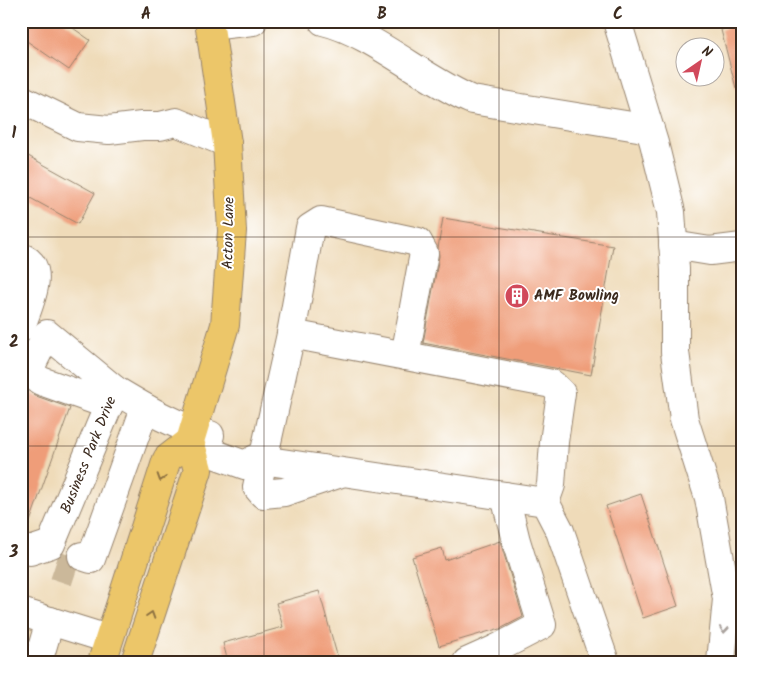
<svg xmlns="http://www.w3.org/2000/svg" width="763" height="683" viewBox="0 0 763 683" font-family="Kalam,sans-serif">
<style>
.building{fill:#ef9d79}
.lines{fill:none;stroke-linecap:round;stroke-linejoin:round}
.minor-tunnel{stroke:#cbb89a;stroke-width:28;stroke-dasharray:28 14;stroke-linecap:butt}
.minor-casing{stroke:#95826c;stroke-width:30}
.major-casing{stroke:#95826c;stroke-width:30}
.minor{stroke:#fff;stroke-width:28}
.major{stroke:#ecc669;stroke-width:28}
.oneway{stroke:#8b7040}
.oneway2{stroke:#a79f9a}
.grid{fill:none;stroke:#3b2a1e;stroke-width:1;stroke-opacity:0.55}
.labels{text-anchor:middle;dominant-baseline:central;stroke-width:4;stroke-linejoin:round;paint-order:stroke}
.street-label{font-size:15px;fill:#3b2a1e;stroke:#fff}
.poi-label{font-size:15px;font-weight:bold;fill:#3b2a1e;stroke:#fff;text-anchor:start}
.neatline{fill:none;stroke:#3b2a1e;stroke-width:2}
.grid-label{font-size:16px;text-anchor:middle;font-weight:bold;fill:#3b2a1e}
</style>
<rect width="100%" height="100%" fill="#fff"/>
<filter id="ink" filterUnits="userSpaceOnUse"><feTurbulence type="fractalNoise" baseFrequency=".02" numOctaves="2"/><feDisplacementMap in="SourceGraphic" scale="10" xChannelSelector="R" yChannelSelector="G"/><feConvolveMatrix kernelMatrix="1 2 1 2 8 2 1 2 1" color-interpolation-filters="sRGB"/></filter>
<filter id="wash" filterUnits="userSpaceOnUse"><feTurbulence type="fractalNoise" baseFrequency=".0096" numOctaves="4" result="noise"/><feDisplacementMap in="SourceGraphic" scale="20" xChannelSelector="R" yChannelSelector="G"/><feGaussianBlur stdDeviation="1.12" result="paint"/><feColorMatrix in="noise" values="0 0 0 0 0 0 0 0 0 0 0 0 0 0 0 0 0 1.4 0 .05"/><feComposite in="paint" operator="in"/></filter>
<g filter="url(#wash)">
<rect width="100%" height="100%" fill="#efdbb9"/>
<g id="blocks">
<g class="building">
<polygon points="21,21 63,21 90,40 69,70 21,37"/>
<polygon points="742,21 742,87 736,88 721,30"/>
<polygon points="21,152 95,193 78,224 21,193"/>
<polygon points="443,218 613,246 591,375 423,343 439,256 438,248"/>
<polygon points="21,386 36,396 70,408 26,533 21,533"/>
<polygon points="641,494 678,606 643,618 606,506"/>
<polygon points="500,541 523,617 498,630 497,629 439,646 412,557 442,548 445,560"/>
<polygon points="319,591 339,662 228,662 223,643 283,627 276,603"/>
</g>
</g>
</g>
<g filter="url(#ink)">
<use href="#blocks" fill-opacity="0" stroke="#95826c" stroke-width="1"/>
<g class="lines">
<polyline class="minor-tunnel" points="55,565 76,572"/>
<defs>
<g id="minor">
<path d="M323 21C371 32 424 80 472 100L650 129"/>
<polyline points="617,21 654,143 671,212 675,269 675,352 684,419 709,498 727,599 721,662"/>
<polyline points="210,26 253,21"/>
<polyline points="21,99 78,127 109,130 142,126 160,126 176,122 227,143"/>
<polyline points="673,245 710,251 742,247"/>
<path d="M21 257C49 266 27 308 21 327"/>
<polyline points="291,334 257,487 263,494 284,492 338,474"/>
<polyline points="405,356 424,253 418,242 321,221 310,228 291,334 552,384 561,393 554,442 551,485 545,502"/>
<polyline points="109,405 41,381 32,375 31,366 47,334 115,390"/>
<polyline points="194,431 217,455 245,465 255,459 545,502 560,531 605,662"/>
<path d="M21 548 30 551 51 544 115 390C145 408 176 427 210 435"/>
<polyline points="82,556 91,559 145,408"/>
<polyline points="21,612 108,639"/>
<polyline points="38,662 50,621"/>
<polyline points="467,662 496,649"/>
<polyline points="499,662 496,649 542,625 516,541 505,496"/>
</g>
<g id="major">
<polyline points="102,662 167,459 190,441"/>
<polyline points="135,662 198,470 190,441 225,325 232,231 227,143 209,21"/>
</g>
</defs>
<use href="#minor" class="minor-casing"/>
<use href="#major" class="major-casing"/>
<use href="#minor" class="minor"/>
<use href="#major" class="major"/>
</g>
<defs><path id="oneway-chevron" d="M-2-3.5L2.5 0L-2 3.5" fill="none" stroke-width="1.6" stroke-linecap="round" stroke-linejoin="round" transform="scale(1.25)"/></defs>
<g class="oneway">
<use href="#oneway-chevron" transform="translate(161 478) rotate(108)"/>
<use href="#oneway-chevron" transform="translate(151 615) rotate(-72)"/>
</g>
<use class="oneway2" href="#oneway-chevron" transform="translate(724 630) rotate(96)"/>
</g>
<path class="grid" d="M264 21V662M499 21V662M21 237H742M21 446H742"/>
<defs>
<symbol id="building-disc" viewBox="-11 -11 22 22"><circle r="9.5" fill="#d1495b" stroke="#fff"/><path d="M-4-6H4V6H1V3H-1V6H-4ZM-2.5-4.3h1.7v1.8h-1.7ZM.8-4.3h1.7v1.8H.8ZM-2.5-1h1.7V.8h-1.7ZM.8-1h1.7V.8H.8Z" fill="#fff"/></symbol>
</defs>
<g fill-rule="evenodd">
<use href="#building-disc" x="503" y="282" width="28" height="28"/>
</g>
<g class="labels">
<g class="street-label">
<text transform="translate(229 233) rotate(-89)">Acton Lane</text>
<text transform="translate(89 455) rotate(-68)">Business Park Drive</text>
</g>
<g class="poi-label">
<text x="534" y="296">AMF Bowling</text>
</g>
</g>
<rect width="763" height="683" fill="none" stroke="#fff" stroke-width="55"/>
<g transform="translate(700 62) rotate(34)"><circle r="24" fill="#ffffff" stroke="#b1aaa5"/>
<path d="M0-4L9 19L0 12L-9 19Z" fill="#d1495b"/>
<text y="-8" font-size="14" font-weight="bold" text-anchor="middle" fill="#3b2a1e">N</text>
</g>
<rect x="28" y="28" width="708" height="628" class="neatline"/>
<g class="grid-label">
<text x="146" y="19">A</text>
<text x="382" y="19">B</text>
<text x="618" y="19">C</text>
<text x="14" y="138">1</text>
<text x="14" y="347">2</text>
<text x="14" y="557">3</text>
</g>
</svg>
